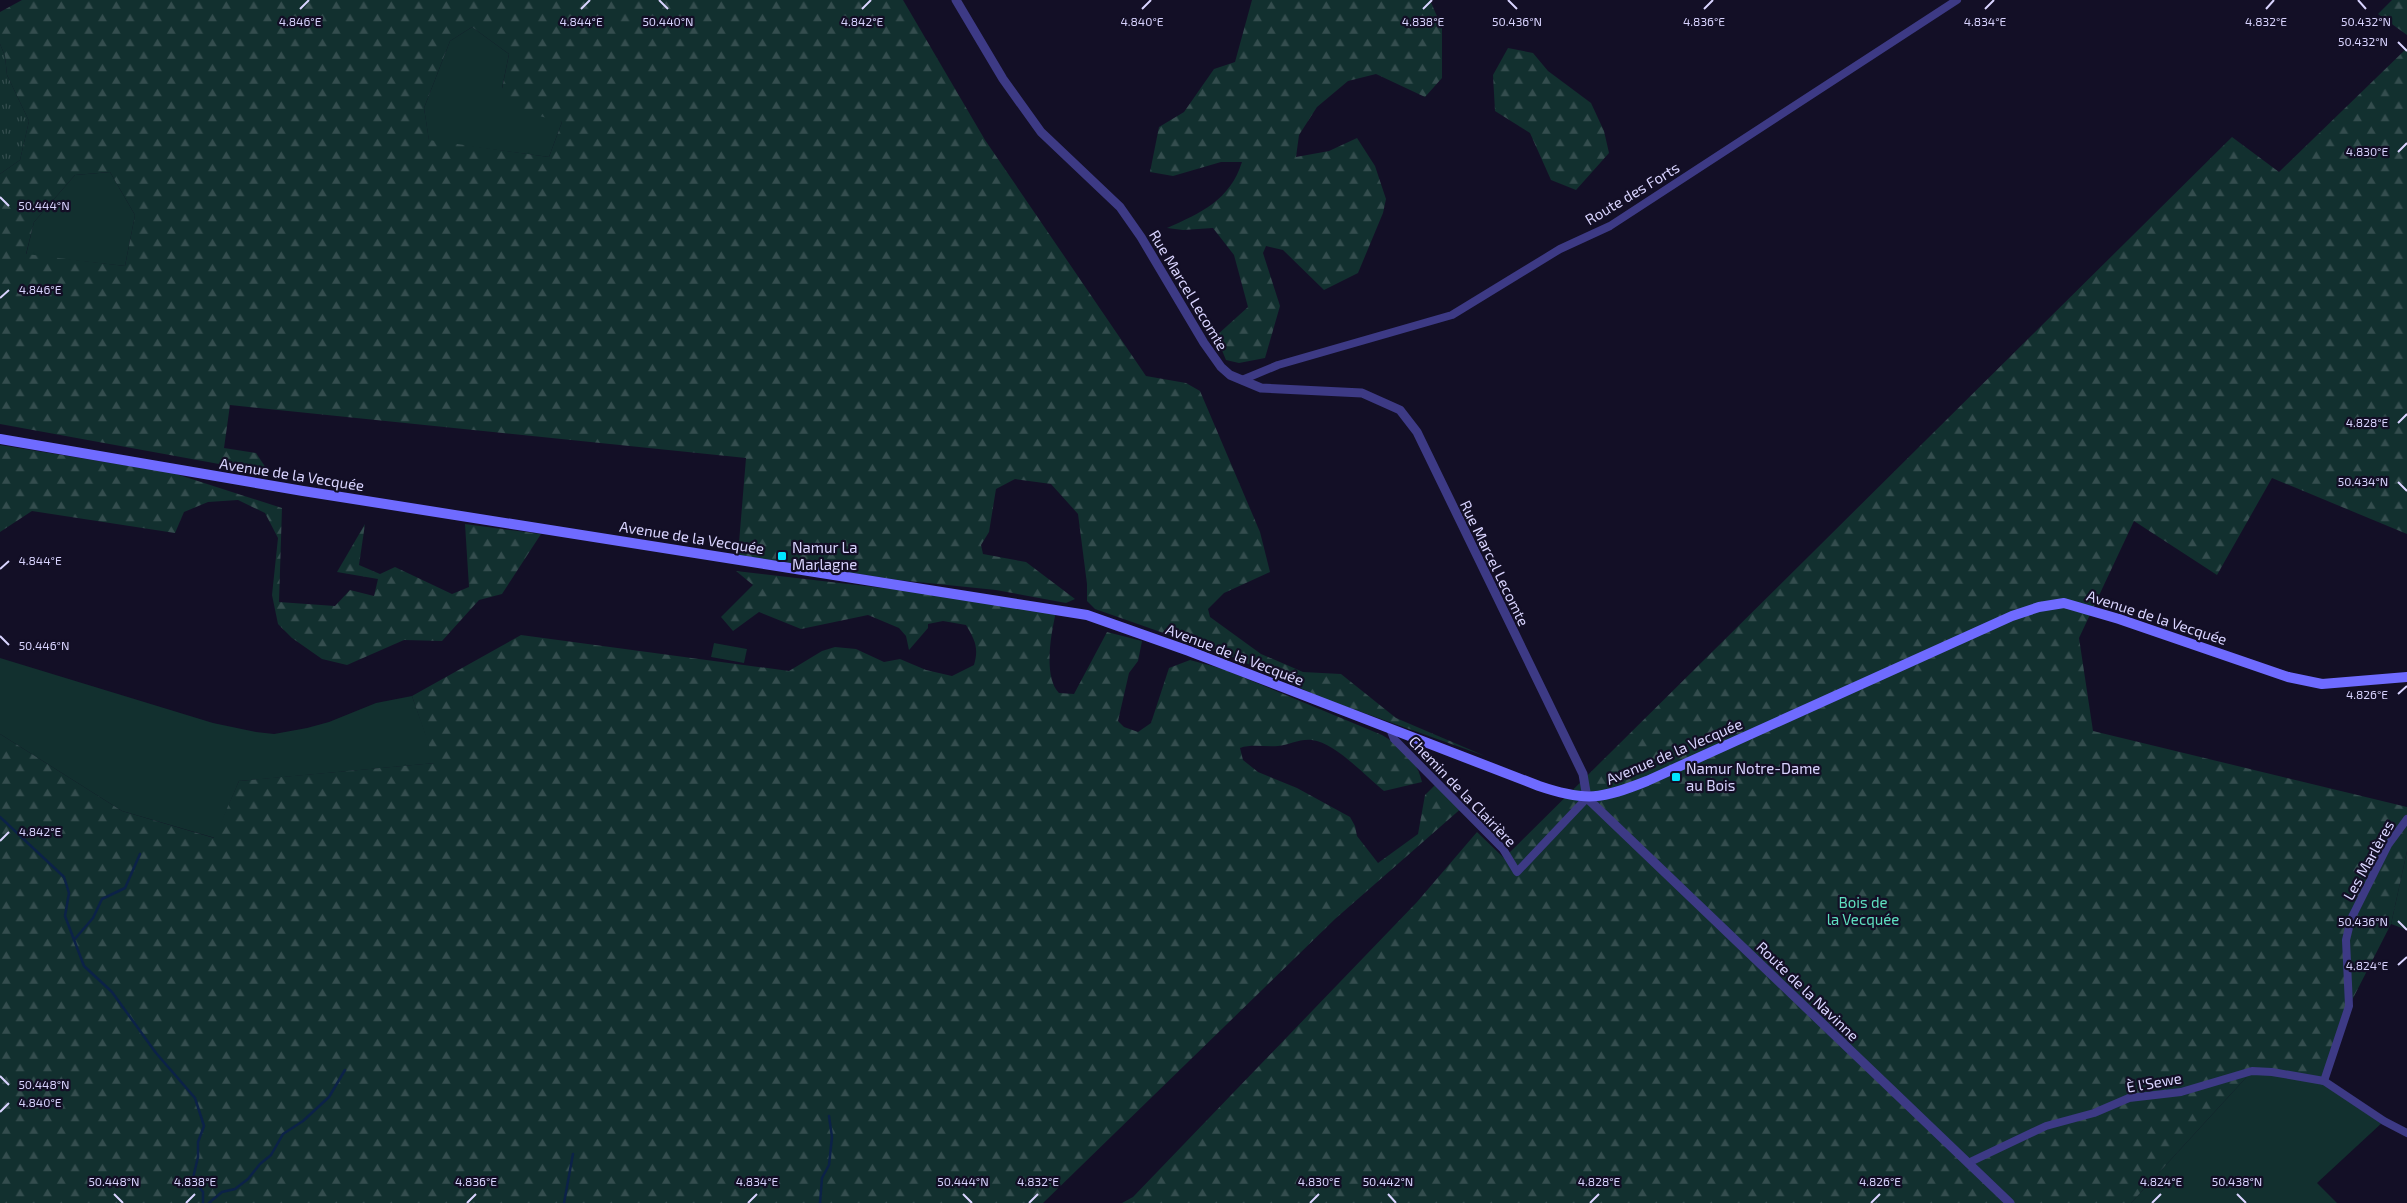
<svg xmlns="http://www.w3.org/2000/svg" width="2407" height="1203" viewBox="0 0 2407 1203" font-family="'Exo 2',sans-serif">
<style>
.green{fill:#12302f}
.forest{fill:url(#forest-firs);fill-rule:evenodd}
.park{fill:url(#park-tufts)}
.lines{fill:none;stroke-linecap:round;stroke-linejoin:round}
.stream{stroke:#0c2248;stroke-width:2.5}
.minor{stroke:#3d3a85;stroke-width:8}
.tertiary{stroke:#3d3a85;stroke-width:9}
.secondary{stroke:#6f6bff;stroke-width:10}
.ticks{fill:none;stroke:#d9d4ff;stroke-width:2}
.poi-dot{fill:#00e5ff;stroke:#130f26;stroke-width:2}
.labels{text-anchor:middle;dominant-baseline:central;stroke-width:4.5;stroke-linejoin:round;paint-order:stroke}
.street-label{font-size:15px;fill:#d9d4ff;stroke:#130f26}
.poi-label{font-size:15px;fill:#d9d4ff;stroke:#130f26;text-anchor:start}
.park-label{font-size:15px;fill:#5fe0c0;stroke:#130f26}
.ticks-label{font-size:12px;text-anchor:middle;fill:#d9d4ff;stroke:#130f26;stroke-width:4.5;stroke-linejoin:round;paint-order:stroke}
</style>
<defs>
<pattern id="forest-firs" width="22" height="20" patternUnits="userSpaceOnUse" patternTransform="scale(1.25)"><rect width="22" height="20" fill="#12302f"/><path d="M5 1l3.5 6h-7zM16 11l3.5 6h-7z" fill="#344d4e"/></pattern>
<pattern id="park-tufts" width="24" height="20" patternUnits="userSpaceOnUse" patternTransform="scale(1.25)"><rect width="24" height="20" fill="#12302f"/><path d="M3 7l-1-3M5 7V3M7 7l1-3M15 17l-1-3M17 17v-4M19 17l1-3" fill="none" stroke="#344d4e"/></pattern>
</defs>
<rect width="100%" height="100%" fill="#130f26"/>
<g class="green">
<polygon points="472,27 509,54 502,88 562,122 549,157 429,141 424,108 450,41"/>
<polygon points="110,172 135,215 125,266 26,255 34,222 75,175"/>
<polygon points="714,643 747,649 744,663 711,657"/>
<polygon points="0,658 213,723 256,732 274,734 307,728 329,722 376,703 412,696 436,763 239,781 215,838 122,811 0,734"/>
<polygon points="2407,851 2407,930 2391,924"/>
<polygon points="2252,1071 2324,1081 2384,1121 2317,1183 2337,1203 2131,1203"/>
</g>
<g class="forest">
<path d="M22 0H903L985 140 1146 376 1186 383 1200 391 1260 532 1270 572 1224 593 1208 609 1210 617 1261 654 1303 672 1341 674 1396 718 1485 756 1322 698 1235 658 1095 609 1087 601V584L1078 514 1051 484 1015 479 996 489 989 532 981 545 983 554 1026 562 1075 599 1066 603 996 590 898 580 738 555 746 458 230 405 224 448 256 453 266 468 257 475 230 466 0 424V174L20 160 29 121 7 75 5 56 0 44V12ZM472 27 509 54 502 89 513 109 562 122 549 157 429 140 424 108 450 41ZM110 172 135 215 125 266 26 254 34 222 75 175Z"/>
<path d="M1252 0H1430L1442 28V78L1425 97 1376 74 1348 81 1317 107 1299 135 1296 157 1329 151 1357 138 1375 166 1386 199 1383 213 1358 273 1324 290 1283 250 1266 246 1263 253 1280 306 1265 358 1239 363 1226 360 1216 336 1248 307 1234 255 1213 228 1183 230 1167 228C1201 213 1230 200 1242 162H1221L1173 176 1150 172 1159 127 1184 112 1214 69 1235 62Z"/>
<polygon points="2392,0 2407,0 2407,35 2378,14"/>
<polygon points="1508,48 1533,53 1548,71 1591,103 1604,131 1609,153 1576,190 1551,180 1530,133 1495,111 1493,75"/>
<polygon points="2407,48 2407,534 2272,478 2217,575 2134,521 2079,638 2093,731 2407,807 2407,851 2391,924 2349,1006 2324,1081 2252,1071 2131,1203 1122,1203 1133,1197 1417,902 1477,832 1504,858 2232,137 2279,172"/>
<polygon points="0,445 173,473 282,508 279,602 335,606 350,590 374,596 378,579 337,572 365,524 359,565 380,574 395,567 452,594 469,587 465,524 541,534 502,594 479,600 442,641 404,640 347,665 322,659 292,638 278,624 272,595 278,538 265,513 238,500 208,502 184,512 175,533 32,511 0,532"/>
<path d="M736 571 917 592 1056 612C1051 633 1043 677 1059 693L1074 694 1107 632 1142 641 1138 661 1129 673 1118 721 1124 727 1138 732 1151 723 1169 668 1190 660 1223 669 1382 735C1401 746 1417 760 1422 782L1384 791C1365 776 1336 743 1312 740 1302 738 1288 745 1278 746 1265 747 1251 744 1240 748L1243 760 1258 772 1297 788 1350 817 1355 826 1357 836 1378 863 1418 834 1425 795 1437 783 1464 806 1335 919 1043 1203H0V734L122 811 214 838 239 781 435 763 412 696 521 635 789 671 822 651 835 647 856 649 884 662 900 659 926 670 952 676 974 665C979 648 975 640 966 625L943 621 928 624V628L909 650 906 636 899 628 868 615 801 629 759 612 733 631 721 617 753 585Z"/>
</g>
<polygon class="park" points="0,44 5,56 7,75 29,121 20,160 0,174"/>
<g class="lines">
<g class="stream">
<polyline points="0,817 64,877 69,893 65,916 84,966 112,992 156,1053 195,1098 204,1126 198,1142 198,1157 193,1178 203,1192 203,1203"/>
<polyline points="74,940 93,918 102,899 125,888 140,854"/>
<polyline points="209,1203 222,1192 235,1189 248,1179 260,1164 271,1155 283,1134 303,1121 329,1097 345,1070"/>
<polyline points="564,1203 573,1154"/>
<polyline points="820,1203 822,1178 829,1165 832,1137 829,1116"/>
</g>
<g class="minor">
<polyline points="1242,380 1278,365 1452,315 1560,249 1610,226 1957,0"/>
<polyline points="1390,729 1394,739 1503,849 1517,872 1587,798"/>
<polyline points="2324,1081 2349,1006 2346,940 2351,919 2388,845 2407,819"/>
<polyline points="1968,1163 2046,1126 2094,1113 2129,1098 2181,1092 2252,1071 2272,1072 2324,1081 2384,1121 2407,1133"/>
</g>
<polyline class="tertiary" points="956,0 1003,79 1041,132 1120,207 1141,237 1204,343 1221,367 1230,375 1261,388 1362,393 1400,410 1417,432 1583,774 1587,798 2010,1203"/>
<path class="secondary" d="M0 439 303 491 1087 615 1189 651 1539 786C1586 802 1602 799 1647 781L2012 616 2039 607 2064 603 2119 619 2288 677 2322 684 2407 677"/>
</g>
<path class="ticks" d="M659 0 668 9M1508 0 1517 9M2358 0 2366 9M300 9 309 0M581 9 590 0M862 9 871 0M1142 9 1151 0M1423 9 1432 0M1704 9 1713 0M1985 9 1994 0M2266 9 2274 0M2398 42 2407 51M2398 152 2407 143M0 197 9 206M0 298 9 290M2398 423 2407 414M2398 482 2407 491M0 569 9 561M0 636 9 645M2398 694 2407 686M0 841 9 832M2398 921 2407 930M2398 965 2407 957M0 1076 9 1085M0 1112 9 1103M114 1194 123 1203M963 1194 972 1203M1388 1194 1396 1203M2237 1194 2246 1203M186 1203 195 1194M467 1203 476 1194M748 1203 757 1194M1029 1203 1038 1194M1310 1203 1319 1194M1590 1203 1599 1194M1871 1203 1880 1194M2152 1203 2161 1194"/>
<g class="poi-dot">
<rect x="777" y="551" width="10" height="10" rx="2.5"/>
<rect x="1671" y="772" width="10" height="10" rx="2.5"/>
</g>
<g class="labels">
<g class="street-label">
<text transform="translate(1632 193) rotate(-31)">Route des Forts</text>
<text transform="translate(1189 290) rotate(59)">Rue Marcel Lecomte</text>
<text transform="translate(292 474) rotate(9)">Avenue de la Vecquée</text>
<text transform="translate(692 537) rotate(9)">Avenue de la Vecquée</text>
<text transform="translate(1495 563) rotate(64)">Rue Marcel Lecomte</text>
<text transform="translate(2157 617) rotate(18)">Avenue de la Vecquée</text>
<text transform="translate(1235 654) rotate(21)">Avenue de la Vecquée</text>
<text transform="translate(1674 751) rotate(-23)">Avenue de la Vecquée</text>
<text transform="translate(1463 791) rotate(46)">Chemin de la Clairière</text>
<text transform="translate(2368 860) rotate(-61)">Les Marlères</text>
<text transform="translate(1808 991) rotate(44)">Route de la Navinne</text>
<text transform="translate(2154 1082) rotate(-10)">È l'Sewe</text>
</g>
<g class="poi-label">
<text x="792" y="547">Namur La<tspan x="792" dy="17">Marlagne</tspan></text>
<text x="1686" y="768">Namur Notre-Dame<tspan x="1686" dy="17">au Bois</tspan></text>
</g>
<g class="park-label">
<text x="1863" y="902">Bois de<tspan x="1863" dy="17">la Vecquée</tspan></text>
</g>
</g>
<g class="ticks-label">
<text x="300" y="26">4.846°E</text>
<text x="581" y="26">4.844°E</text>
<text x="862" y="26">4.842°E</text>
<text x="1142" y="26">4.840°E</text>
<text x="1423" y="26">4.838°E</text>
<text x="1704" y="26">4.836°E</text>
<text x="1985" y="26">4.834°E</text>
<text x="2266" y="26">4.832°E</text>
<text x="668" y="26">50.440°N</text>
<text x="1517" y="26">50.436°N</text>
<text x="2366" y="26">50.432°N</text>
<text x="2363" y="46">50.432°N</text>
<text x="2367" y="156">4.830°E</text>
<text x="44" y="210">50.444°N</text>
<text x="40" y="294">4.846°E</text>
<text x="2367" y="427">4.828°E</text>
<text x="2363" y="486">50.434°N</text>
<text x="40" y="565">4.844°E</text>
<text x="44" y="650">50.446°N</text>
<text x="2367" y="699">4.826°E</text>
<text x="40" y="836">4.842°E</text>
<text x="2363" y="926">50.436°N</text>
<text x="2367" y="970">4.824°E</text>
<text x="44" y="1089">50.448°N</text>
<text x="40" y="1107">4.840°E</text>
<text x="114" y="1186">50.448°N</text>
<text x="963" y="1186">50.444°N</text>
<text x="1388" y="1186">50.442°N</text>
<text x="2237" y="1186">50.438°N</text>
<text x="195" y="1186">4.838°E</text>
<text x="476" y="1186">4.836°E</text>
<text x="757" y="1186">4.834°E</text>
<text x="1038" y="1186">4.832°E</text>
<text x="1319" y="1186">4.830°E</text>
<text x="1599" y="1186">4.828°E</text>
<text x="1880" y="1186">4.826°E</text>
<text x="2161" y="1186">4.824°E</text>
</g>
</svg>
